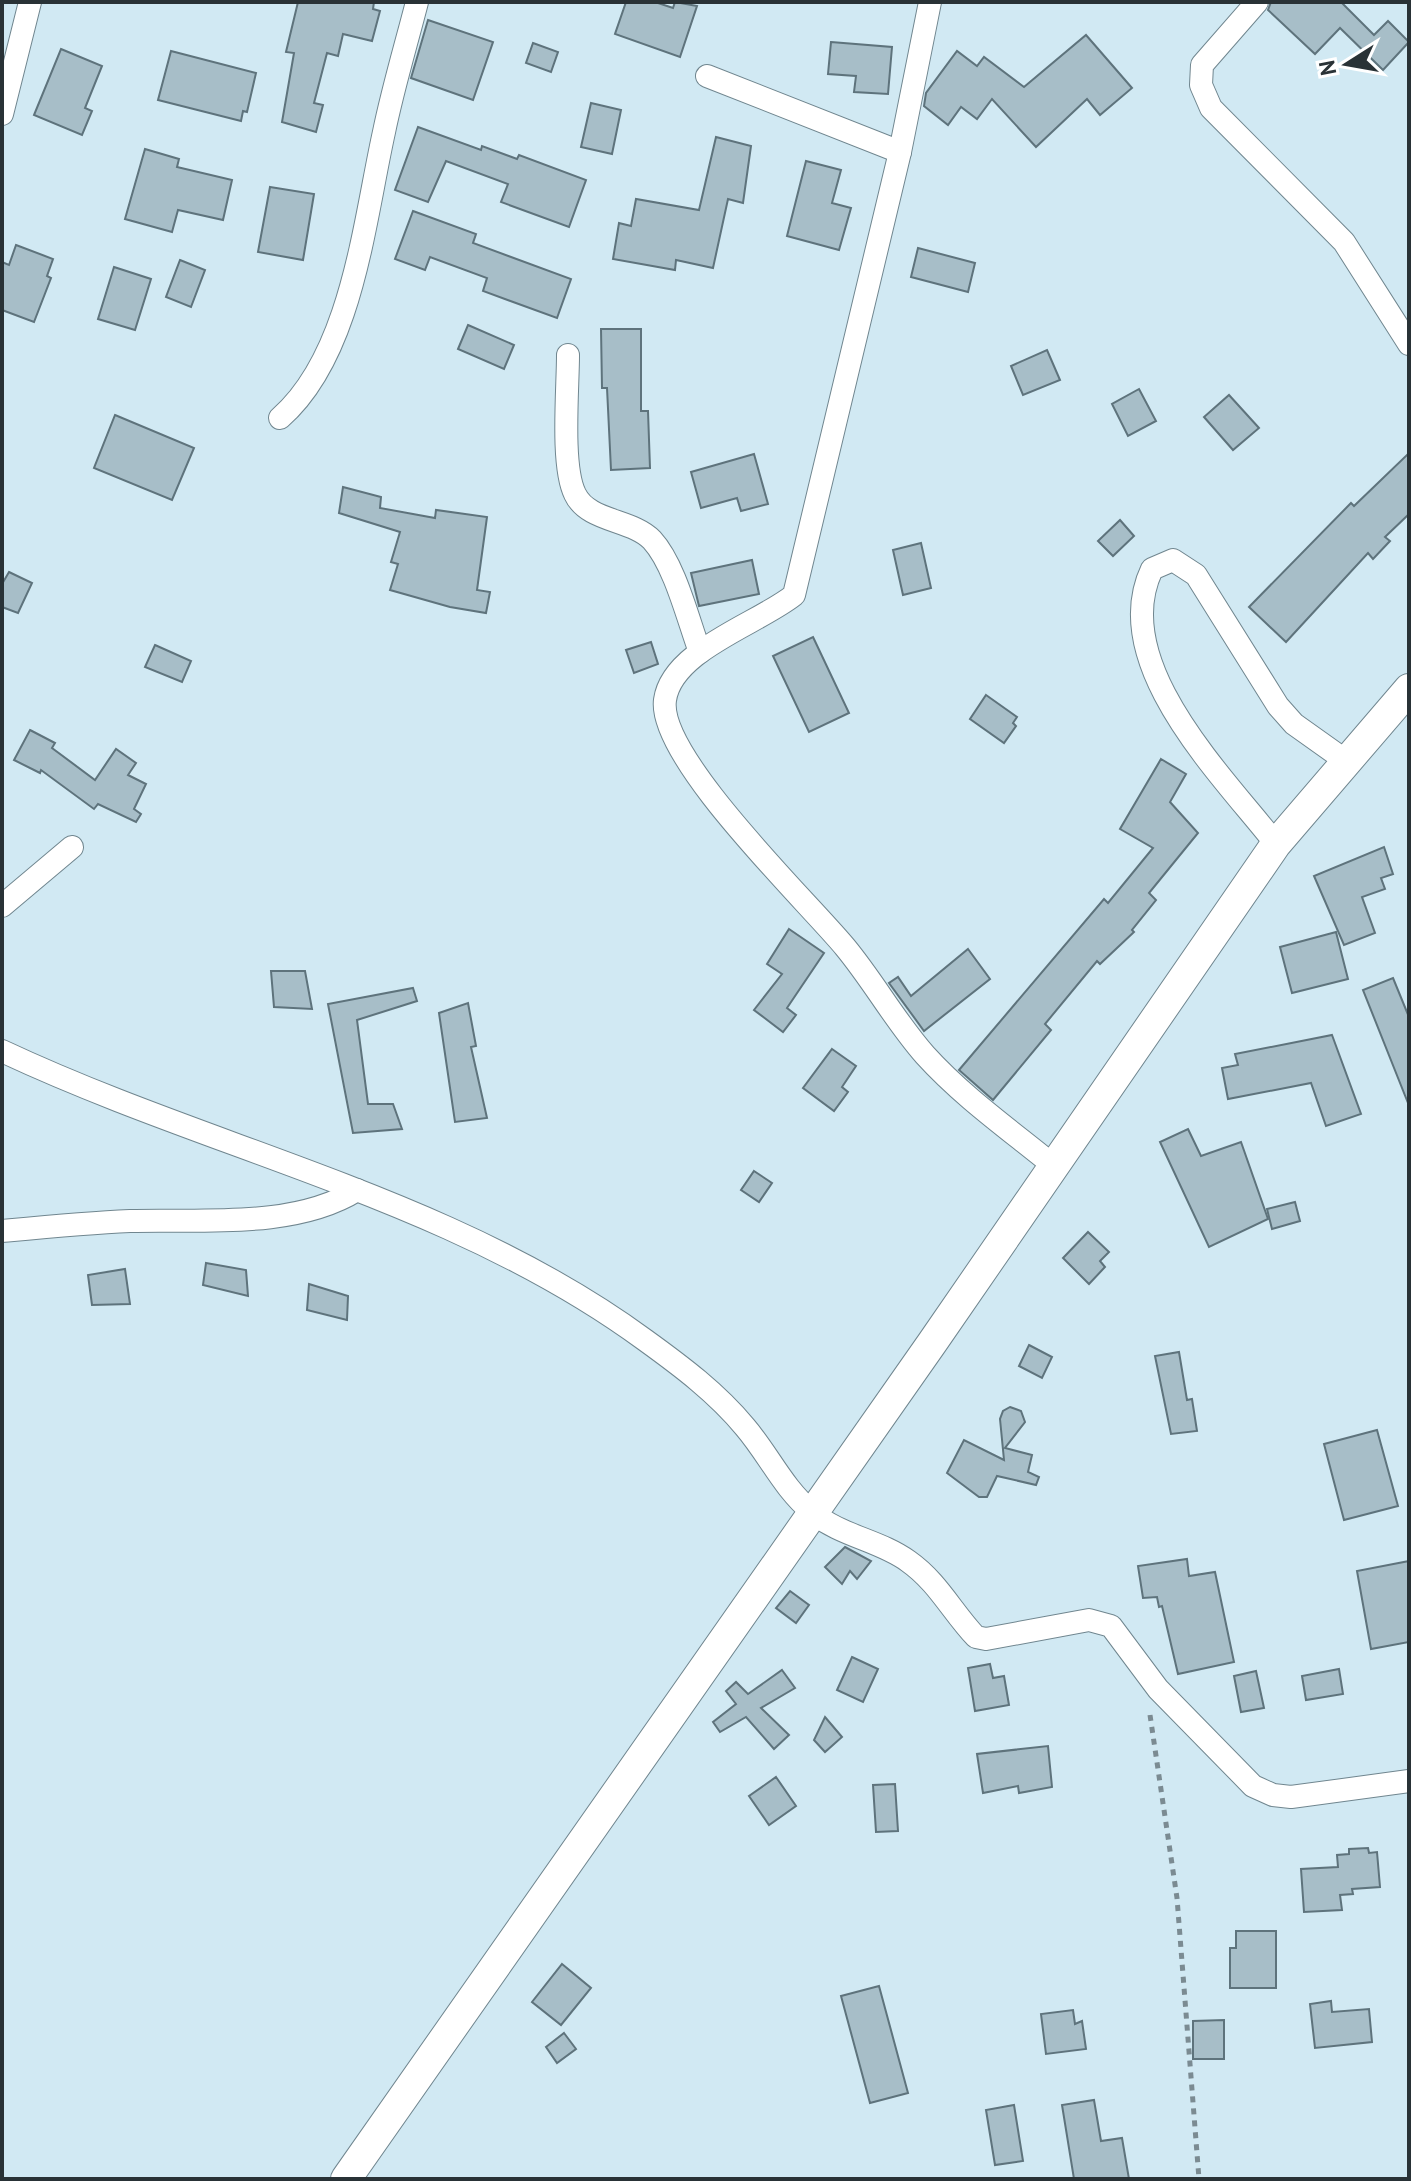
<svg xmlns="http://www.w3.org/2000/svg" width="1411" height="2181" viewBox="0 0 1411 2181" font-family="'PT Sans',sans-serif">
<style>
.building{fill:#a7bec8;stroke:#5e737c;stroke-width:2}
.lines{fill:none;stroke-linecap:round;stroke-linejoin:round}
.street-casing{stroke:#70868f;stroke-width:24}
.secondary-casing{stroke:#70868f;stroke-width:32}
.path{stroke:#7b8b92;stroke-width:5;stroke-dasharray:6 6;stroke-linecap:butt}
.street{stroke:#fff;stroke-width:22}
.secondary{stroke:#fff;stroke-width:30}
</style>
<rect width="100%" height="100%" fill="#d1e9f3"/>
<g class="building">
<polygon points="298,2 374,2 373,9 380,11 372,41 343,34 338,56 327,53 314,103 323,105 316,132 282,122 294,53 286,52"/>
<polygon points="626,2 655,2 673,8 675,2 697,6 680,57 615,34"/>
<polygon points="1271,2 1341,2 1374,35 1388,21 1409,42 1383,70 1340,28 1315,54 1268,10"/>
<polygon points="428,20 493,42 473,100 411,78"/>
<polygon points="1086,35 1132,88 1100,115 1087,99 1036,147 992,99 977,119 961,107 948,125 924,106 926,93 957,51 977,66 984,57 1024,87"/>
<polygon points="831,42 892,47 888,94 854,92 856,76 828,74"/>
<polygon points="533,43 558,52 551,72 526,63"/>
<polygon points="61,49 102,66 85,108 92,111 82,135 34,115"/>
<polygon points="171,51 256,73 247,112 243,111 241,121 158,100"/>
<polygon points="591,103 621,110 612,154 581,147"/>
<polygon points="418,127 481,150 482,146 517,159 519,155 586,180 569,227 501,202 508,184 446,161 428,202 395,190"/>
<polygon points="716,137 751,146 743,203 728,199 713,268 676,260 675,270 613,259 619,223 631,226 636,199 699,210"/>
<polygon points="145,149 179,159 177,167 232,180 223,220 178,210 172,232 125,219"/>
<polygon points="806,161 841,170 832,203 851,208 839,250 787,236"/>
<polygon points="270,187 314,194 303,260 258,252"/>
<polygon points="413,211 476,234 473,243 571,279 557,318 483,291 487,278 430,257 425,270 395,259"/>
<polygon points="16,245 53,259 47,276 51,278 34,322 2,310 2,262 9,265"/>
<polygon points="918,248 975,263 968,292 911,277"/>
<polygon points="180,260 205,270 191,307 166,297"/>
<polygon points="114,267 151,279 135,330 98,319"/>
<polygon points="468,325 514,345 504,369 458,349"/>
<polygon points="601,329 641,329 641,411 648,411 650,468 611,470 607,388 602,388"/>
<polygon points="1047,350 1060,380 1023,395 1011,366"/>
<polygon points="1139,389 1156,421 1128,436 1112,404"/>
<polygon points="1229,395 1259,428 1233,450 1204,417"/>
<polygon points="115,415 194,448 172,500 94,468"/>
<polygon points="1409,453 1409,514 1385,537 1390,541 1373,559 1368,553 1286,642 1249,607 1351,503 1354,506"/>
<polygon points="754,454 768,504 741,511 737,498 701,508 691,472"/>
<polygon points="343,487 381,497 380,508 435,518 436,510 487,517 477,590 490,592 486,613 450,607 390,590 398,564 391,562 400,532 339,513"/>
<polygon points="1120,520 1134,536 1113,556 1098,541"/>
<polygon points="921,543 931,588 903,595 893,550"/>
<polygon points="752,560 759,594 699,606 691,573"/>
<polygon points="9,572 32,583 18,613 2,607 2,584"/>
<polygon points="813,637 849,713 809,732 773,656"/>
<polygon points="651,642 658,664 634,673 626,650"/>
<polygon points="155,645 191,661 182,682 145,667"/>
<polygon points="986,695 1017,717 1013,723 1016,726 1004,743 970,719"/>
<polygon points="30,730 55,743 52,748 95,780 116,749 136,763 128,775 146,784 134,809 141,814 136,822 98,804 94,809 41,770 40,773 14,760"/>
<polygon points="1161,759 1186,774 1170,802 1198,833 1149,893 1156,900 1132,930 1134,932 1100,964 1097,961 1045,1024 1051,1030 993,1100 959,1070 1104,899 1108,903 1153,848 1120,829"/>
<polygon points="1384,847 1393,874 1381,878 1385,889 1362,897 1375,933 1344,945 1314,876"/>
<polygon points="789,929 824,953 787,1008 796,1015 783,1032 754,1010 782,974 767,964"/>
<polygon points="1336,932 1348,979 1292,993 1280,947"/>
<polygon points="968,949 990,979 924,1031 889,983 898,977 911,996"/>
<polygon points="271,971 305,971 312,1009 274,1007"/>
<polygon points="1393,978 1409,1017 1408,1103 1363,990"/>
<polygon points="413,988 417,1001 357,1020 368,1104 393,1104 402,1129 353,1133 328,1004"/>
<polygon points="468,1003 476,1046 471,1047 487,1118 455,1122 439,1013"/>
<polygon points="1332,1035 1361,1114 1326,1126 1311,1083 1228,1099 1222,1068 1238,1065 1235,1054"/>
<polygon points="832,1049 856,1066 842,1087 848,1092 834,1111 803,1088"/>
<polygon points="1188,1129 1201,1156 1241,1142 1268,1219 1209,1247 1160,1142"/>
<polygon points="754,1171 772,1183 759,1202 741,1190"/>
<polygon points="1295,1202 1300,1221 1272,1229 1267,1209"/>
<polygon points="1088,1232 1109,1252 1100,1261 1105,1267 1089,1284 1063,1258"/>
<polygon points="206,1263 246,1270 248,1296 203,1285"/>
<polygon points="125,1269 130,1304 92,1305 88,1275"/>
<polygon points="309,1284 348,1296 347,1320 307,1310"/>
<polygon points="1029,1345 1052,1357 1042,1378 1019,1366"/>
<polygon points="1179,1352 1187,1400 1192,1399 1197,1431 1171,1434 1155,1356"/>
<polygon points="1010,1407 1021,1411 1025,1422 1005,1448 1032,1455 1028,1472 1039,1477 1036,1485 997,1476 987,1497 979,1497 947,1473 964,1440 1004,1460 1000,1419 1003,1411"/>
<polygon points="1377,1430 1398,1506 1344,1520 1324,1444"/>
<polygon points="845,1547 871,1561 857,1579 850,1571 842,1584 825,1567"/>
<polygon points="1187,1559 1189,1576 1215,1572 1234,1662 1178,1674 1162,1606 1159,1607 1157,1597 1143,1598 1138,1566"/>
<polygon points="1409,1561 1409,1642 1371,1649 1357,1571"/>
<polygon points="790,1591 809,1605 796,1623 776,1608"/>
<polygon points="852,1657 878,1669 863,1702 837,1690"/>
<polygon points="990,1664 993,1678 1004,1676 1009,1705 975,1711 968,1668"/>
<polygon points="1339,1669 1343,1694 1306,1700 1302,1676"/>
<polygon points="782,1670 795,1688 761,1708 789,1735 774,1749 746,1717 720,1732 713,1722 736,1704 726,1691 736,1682 748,1694"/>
<polygon points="1256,1671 1264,1708 1241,1712 1234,1676"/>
<polygon points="825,1717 842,1737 825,1752 814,1740"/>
<polygon points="1048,1746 1052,1787 1019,1793 1018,1786 983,1793 977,1754"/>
<polygon points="776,1777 796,1806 769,1825 749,1796"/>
<polygon points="895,1784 898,1831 876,1832 873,1785"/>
<polygon points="1368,1848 1369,1853 1377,1852 1380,1887 1352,1889 1353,1894 1340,1895 1342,1910 1304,1912 1301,1869 1338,1867 1337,1855 1349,1854 1349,1849"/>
<polygon points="1236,1931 1276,1931 1276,1988 1230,1988 1230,1948 1236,1948"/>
<polygon points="562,1964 591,1988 561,2025 532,2002"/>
<polygon points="879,1986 908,2093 870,2103 841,1996"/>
<polygon points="1331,2001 1332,2012 1369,2009 1372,2042 1315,2048 1310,2004"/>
<polygon points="1073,2010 1075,2024 1082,2021 1086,2049 1046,2054 1041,2014"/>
<polygon points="1224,2020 1224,2059 1193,2059 1193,2021"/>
<polygon points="564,2033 576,2049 557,2063 546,2047"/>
<polygon points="1094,2100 1101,2141 1122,2138 1129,2179 1074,2179 1062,2105"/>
<polygon points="1014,2105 1023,2161 995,2165 986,2110"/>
</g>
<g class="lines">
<defs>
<g id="street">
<path d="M930 2 900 152 794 595C758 624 672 650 665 700 657 757 807 901 845 947 874 982 895 1021 925 1055 963 1097 1010 1130 1054 1166"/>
<polyline points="1257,2 1202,65 1201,85 1211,108 1344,242 1409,344"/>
<polyline points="707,76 900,152"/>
<polyline points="2,114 30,2"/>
<path d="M568 355C568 389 561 466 575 494 588 522 632 519 652 540 675 565 688 620 700 652"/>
<path d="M280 418C352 355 364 222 384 132 393 88 406 45 417 2"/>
<path d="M1276 844C1223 776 1107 663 1152 569L1173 560 1196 575 1278 706 1294 724 1346 761"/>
<polyline points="2,906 72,847"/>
<path d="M2 1051C215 1151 453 1199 645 1340 681 1366 717 1393 745 1427 769 1455 783 1488 812 1512 840 1536 879 1540 908 1561 938 1582 952 1612 976 1637L986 1639 1089 1620 1111 1626 1158 1689 1253 1786 1273 1795 1291 1797 1409 1781"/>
<path d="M2 1231C45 1227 87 1223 130 1221 201 1219 295 1229 357 1190"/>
</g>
<polyline id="secondary" points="346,2179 932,1343 1276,844 1409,689"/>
</defs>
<use href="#street" class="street-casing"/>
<use href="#secondary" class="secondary-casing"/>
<polyline class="path" points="1150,1715 1177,1898 1199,2179"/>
<use href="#street" class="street"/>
<use href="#secondary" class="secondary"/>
</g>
<rect width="1411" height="2181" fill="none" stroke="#293236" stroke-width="8"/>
<g transform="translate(1347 64) rotate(259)" stroke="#ffffff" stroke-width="6" paint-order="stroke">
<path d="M0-6L14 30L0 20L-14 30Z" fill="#293236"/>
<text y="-12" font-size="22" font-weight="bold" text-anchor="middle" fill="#293236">N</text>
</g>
</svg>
